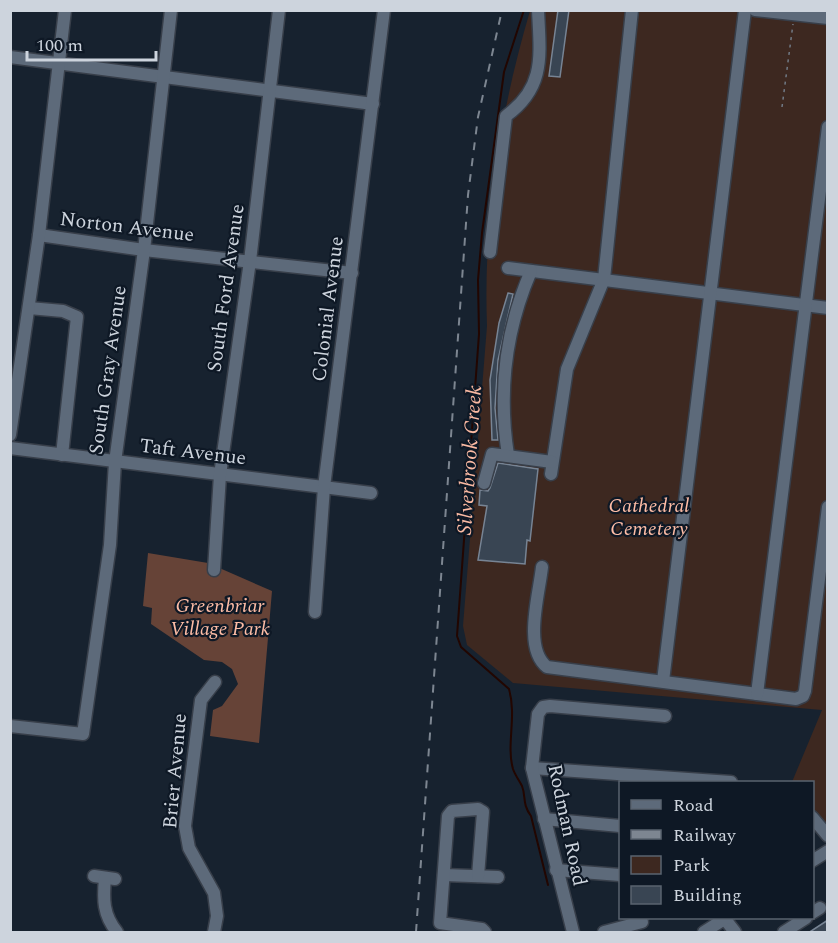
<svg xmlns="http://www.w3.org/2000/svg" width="838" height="943" viewBox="0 0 838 943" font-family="Spectral,serif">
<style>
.green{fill:#3d2820}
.forest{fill:#664337}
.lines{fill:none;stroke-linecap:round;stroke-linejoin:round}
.stream{stroke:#220601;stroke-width:2}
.building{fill:#394553;stroke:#778494;stroke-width:1.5}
.minor-casing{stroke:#383f4a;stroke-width:15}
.path{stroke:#717a85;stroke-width:1.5;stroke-dasharray:3 4.5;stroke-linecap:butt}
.minor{stroke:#5d6a7a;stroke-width:12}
.rail{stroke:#7d8691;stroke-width:2;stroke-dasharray:8 8;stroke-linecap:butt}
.labels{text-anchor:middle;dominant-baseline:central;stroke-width:4.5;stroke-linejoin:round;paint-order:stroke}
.street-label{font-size:20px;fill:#cdd4dd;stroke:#0e1825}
.park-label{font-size:20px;font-style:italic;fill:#febda6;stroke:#0e1825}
.water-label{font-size:21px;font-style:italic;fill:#fbbaa3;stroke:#0e1825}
</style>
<rect width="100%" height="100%" fill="#17222f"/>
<path class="green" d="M530 11H827V831L813 811 812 782H792L822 710 513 683 467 645 463 626 487 326C483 220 500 112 530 11Z"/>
<polygon class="forest" points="148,553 208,563 272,591 259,743 210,736 213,710 222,706 238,684 232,669 222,662 204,660 151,624 152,608 143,606"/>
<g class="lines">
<path class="stream" d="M524 10 504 72 482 233 478 280 479 334 457 636 461 647 509 689C517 717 506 744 513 769 515 775 519 780 522 786 526 796 522 804 531 816L548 885"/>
</g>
<g class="building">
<polygon points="558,10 569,10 560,77 549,76"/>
<polygon points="508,293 513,294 498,360 495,408 498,440 492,440 490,380 499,323"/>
<polygon points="498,463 538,469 530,541 527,540 525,564 478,560 487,506 479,505 480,490 488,491 490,488"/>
<polygon points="828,920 828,933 808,933"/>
</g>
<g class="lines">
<defs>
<g id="minor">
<polyline points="755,10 828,18"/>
<polyline points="10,57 373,104"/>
<polyline points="39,235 144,250 352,273"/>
<path d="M490 252 506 116C546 87 540 55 538 10"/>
<polyline points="508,268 828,308"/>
<polyline points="29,308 63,311 77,317 62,455"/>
<polyline points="10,435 39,235 65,10"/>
<polyline points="10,448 371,493"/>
<path d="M508 455C498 391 505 331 531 271"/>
<polyline points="551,474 567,369 604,279 632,10"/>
<polyline points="484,483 492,454 552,462"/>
<path d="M542 567C539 595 523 648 547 667L796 699 803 696 805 691 828 507"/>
<polyline points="214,570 220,475 250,261 279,10"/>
<polyline points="315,612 324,487 384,10"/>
<polyline points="663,681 745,10"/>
<polyline points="757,694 828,127"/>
<polyline points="10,726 83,734 110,545 115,462 144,250 171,10"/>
<polyline points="532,768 731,782"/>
<polyline points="812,817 828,836"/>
<polyline points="544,819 620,826"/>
<polyline points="812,861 828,851"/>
<polyline points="556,870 620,875"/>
<polyline points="444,875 498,877"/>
<polyline points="94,876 115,879"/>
<polyline points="478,876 483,812 478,809 452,811 448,816 440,923 482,929 485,932"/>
<path d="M105 878C103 899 103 915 117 932"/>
<polyline points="812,913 820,908"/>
<polyline points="724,918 735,932"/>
<polyline points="214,932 217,916 214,893 189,848 185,826 201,700 215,682"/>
<polyline points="573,932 532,768 538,714 543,707 550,706 665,716"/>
<polyline points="604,932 642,922"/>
<polyline points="704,932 726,918"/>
<polyline points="784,932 806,918"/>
</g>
</defs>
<use href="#minor" class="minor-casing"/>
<polyline class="path" points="782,107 793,24"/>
<use href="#minor" class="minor"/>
<polyline class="rail" points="416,932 468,195 478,117 502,10"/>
</g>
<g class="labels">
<g class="street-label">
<text transform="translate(127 227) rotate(7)">Norton Avenue</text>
<text transform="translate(226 288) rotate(-82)">South Ford Avenue</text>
<text transform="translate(328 309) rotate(-83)">Colonial Avenue</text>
<text transform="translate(108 370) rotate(-82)">South Gray Avenue</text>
<text transform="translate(193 452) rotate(7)">Taft Avenue</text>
<text transform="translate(175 771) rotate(-85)">Brier Avenue</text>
<text transform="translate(567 825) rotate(78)">Rodman Road</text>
</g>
<g class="park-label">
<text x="649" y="506">Cathedral<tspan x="649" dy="23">Cemetery</tspan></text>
<text x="220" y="606">Greenbriar<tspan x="220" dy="23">Village Park</tspan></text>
</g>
<g class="water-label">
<text transform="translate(470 460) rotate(-86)">Silverbrook Creek</text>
</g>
</g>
<rect width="838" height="943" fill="none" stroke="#cdd4dd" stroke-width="24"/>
<rect x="619" y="781" width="195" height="138" fill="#0e1825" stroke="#5a636f" stroke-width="1.5"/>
<rect x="631" y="800" width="30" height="9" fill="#5d6a7a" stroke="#5a636f" stroke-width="1.5"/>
<text x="673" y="811" font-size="18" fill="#cdd4dd">Road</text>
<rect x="631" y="830" width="30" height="9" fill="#7d8691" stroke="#5a636f" stroke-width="1.5"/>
<text x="673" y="841" font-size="18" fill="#cdd4dd">Railway</text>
<rect x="631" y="856" width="30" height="18" fill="#3d2820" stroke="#5a636f" stroke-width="1.5"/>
<text x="673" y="871" font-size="18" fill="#cdd4dd">Park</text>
<rect x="631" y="886" width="30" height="18" fill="#394553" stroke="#5a636f" stroke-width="1.5"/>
<text x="673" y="901" font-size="18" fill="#cdd4dd">Building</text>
<path d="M27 51v9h129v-9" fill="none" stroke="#cdd4dd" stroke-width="3"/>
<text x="36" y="51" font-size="18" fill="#cdd4dd" stroke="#0e1825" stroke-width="4.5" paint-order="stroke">100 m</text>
</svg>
